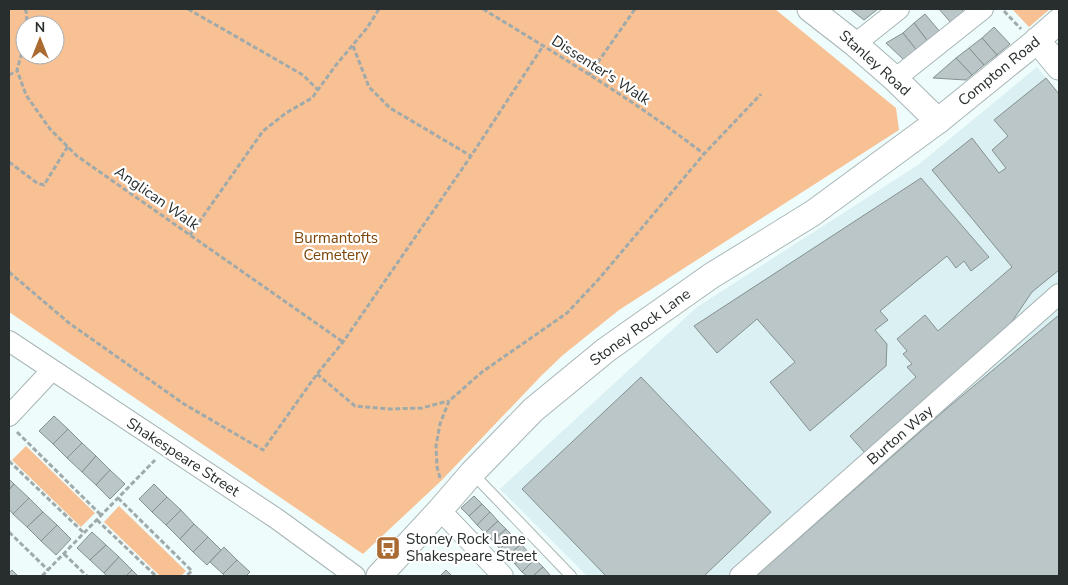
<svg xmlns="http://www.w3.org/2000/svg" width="1068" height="585" viewBox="0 0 1068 585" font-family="'Nunito Sans',sans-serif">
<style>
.built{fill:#daf0f2}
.green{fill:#f8c194;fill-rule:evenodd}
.building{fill:#bac6c7;stroke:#859191}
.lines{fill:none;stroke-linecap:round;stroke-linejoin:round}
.service-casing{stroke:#a9b5b6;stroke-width:12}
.minor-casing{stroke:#a9b5b6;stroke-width:22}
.tertiary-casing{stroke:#a9b5b6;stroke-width:27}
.path{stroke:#a0aaaa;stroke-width:3;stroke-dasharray:5 2.5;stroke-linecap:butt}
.service{stroke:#fff;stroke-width:10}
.minor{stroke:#fff;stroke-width:20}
.tertiary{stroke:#fff;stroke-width:25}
.labels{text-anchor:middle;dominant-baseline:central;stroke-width:4.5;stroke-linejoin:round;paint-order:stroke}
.street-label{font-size:15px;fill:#282d2d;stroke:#fff}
.park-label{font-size:15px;fill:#7b4407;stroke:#fff}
.poi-label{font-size:15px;fill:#282d2d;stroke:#fff;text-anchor:start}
</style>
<rect width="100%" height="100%" fill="#effcfc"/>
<polygon class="built" points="1037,67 1059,94 1059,576 587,576 500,489 697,307 918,165"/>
<g class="green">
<path d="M9 9H775L896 108 899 130 619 310 563 355 541 376 441 481 363 554 9 312ZM25 25H55V55H25Z"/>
<polygon points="1012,9 1050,9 1029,27"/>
<polygon points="26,446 95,513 81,527 12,460"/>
<polygon points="119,506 186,571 181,576 160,576 104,522"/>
</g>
<g class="building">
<polygon points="850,9 878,9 864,20"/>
<polygon points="939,9 961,9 965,13 952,24"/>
<polygon points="925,14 941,33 929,43 914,23"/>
<polygon points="914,23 929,43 918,52 903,33"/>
<polygon points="994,27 1010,44 997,55 982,38"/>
<polygon points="903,33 918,52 904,60 886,43"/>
<polygon points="982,38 997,55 984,65 969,48"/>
<polygon points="969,48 984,65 972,75 956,58"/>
<polygon points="956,58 972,75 966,80 933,78"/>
<polygon points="1046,78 1059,94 1059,270 1032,292 1011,323 865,453 850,436 916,377 907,367 912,364 903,354 907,351 897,339 925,315 938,331 1012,267 932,170 972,138 999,173 1006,168 992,150 1008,136 994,120"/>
<polygon points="921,178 989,257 971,271 964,261 956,268 947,256 880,311 888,320 875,330 887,344 886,366 810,431 770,382 795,362 757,319 717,353 694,326"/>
<polygon points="1059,315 1059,576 756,576 945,410"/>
<polygon points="641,377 771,512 704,576 606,576 522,489"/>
<polygon points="54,416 68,429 53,444 39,431"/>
<polygon points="68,429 82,443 67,458 53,444"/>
<polygon points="82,443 96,456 82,472 67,458"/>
<polygon points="96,456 110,470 96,485 82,472"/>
<polygon points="110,470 125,484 110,499 96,485"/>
<polygon points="9,479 14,484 9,490"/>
<polygon points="14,484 29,498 13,514 9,509 9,490"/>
<polygon points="154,484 167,497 152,512 139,499"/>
<polygon points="474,496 482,504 469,516 461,508"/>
<polygon points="167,497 181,510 166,525 152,512"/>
<polygon points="29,498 43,512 27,527 13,514"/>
<polygon points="482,504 490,512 477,525 469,516"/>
<polygon points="181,510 194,524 180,539 166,525"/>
<polygon points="43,512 57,525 41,541 27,527"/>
<polygon points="490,512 498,521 485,533 477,525"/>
<polygon points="498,521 506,529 493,541 485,533"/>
<polygon points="194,524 208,537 193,552 180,539"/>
<polygon points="57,525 71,539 56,555 41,541"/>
<polygon points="506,529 513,536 500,549 493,541"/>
<polygon points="92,532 106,545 90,560 77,548"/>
<polygon points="513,536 521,544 508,556 500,549"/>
<polygon points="208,537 221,550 207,565 193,552"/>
<polygon points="521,544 528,552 515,564 508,556"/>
<polygon points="106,545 119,557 104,573 90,560"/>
<polygon points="224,547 237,560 223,574 210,562"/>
<polygon points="528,552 535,559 522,572 515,564"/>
<polygon points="119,557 132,570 126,576 107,576 104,573"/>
<polygon points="535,559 543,567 533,576 527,576 522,572"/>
<polygon points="237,560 250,572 246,576 225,576 223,574"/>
<polygon points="543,567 550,575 548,576 533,576"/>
<polygon points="12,570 18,576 9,576 9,573"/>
<polygon points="132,570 138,576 126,576"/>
<polygon points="446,570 452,576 440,576"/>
</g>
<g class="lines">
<defs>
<polyline id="service" points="473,474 571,576"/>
<g id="minor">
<polyline points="855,44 899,9"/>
<polyline points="895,79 983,9"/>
<polyline points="9,341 277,519 355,576"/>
<polyline points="9,416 52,370"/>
<polyline points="440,510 503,576"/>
<polyline points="740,576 1059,294"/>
</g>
<g id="tertiary">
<polyline points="810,9 855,44 895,79 938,121"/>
<polyline points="1037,40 1059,67"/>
<polyline points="379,576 440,510 472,473 533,410 606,350 711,276 813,213 938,121 1033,44 1059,21"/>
</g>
</defs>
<use href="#service" class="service-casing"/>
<use href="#minor" class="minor-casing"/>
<use href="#tertiary" class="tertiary-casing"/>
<g class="path">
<polyline points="25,9 27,14 26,25"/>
<polyline points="188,9 303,75 318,90"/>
<path d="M483 9C558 55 634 100 704 154"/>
<polyline points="1004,11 1021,29"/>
<polyline points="25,31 24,45 17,70 26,95 50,129 77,156 343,342"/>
<polyline points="353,46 369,87 390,108 471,156"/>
<polyline points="9,75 17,71"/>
<polyline points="589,75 635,9"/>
<polyline points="9,162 37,183 44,185 68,146"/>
<polyline points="190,235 263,131 286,113 312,98 336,65 367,28 379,9"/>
<polyline points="9,272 69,323 184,404 263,450 317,374 343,342 471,156 543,46"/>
<polyline points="317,374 355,406 390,409 422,408 448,401"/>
<polyline points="17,432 101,515"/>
<polyline points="9,461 84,533"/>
<polyline points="440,478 437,467 436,446 440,424 449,401 482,372 567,313 598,280 704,154 761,94"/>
<polyline points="118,498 192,571 186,576"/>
<polyline points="97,520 156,576"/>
<polyline points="9,532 48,570"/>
<polyline points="64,554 87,576"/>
<polyline points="42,576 155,460"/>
</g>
<use href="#service" class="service"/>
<use href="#minor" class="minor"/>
<use href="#tertiary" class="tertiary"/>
</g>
<defs>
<symbol id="bus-square" viewBox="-11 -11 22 22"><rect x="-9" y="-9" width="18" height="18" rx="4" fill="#aa6b32" stroke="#fff"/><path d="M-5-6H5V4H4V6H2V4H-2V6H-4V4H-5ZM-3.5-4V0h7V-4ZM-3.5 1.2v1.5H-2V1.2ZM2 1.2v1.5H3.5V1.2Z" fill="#fff"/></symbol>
</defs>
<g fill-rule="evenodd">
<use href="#bus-square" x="374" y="534" width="28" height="28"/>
</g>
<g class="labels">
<g class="street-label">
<text transform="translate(875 63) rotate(42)">Stanley Road</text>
<text transform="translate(601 70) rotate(33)">Dissenter's Walk</text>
<text transform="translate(999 71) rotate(-39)">Compton Road</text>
<text transform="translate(157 198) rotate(35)">Anglican Walk</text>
<text transform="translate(640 327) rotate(-36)">Stoney Rock Lane</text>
<text transform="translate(900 435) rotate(-41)">Burton Way</text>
<text transform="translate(183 457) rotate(33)">Shakespeare Street</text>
</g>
<g class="park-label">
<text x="336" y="238">Burmantofts<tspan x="336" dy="17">Cemetery</tspan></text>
</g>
<g class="poi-label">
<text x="406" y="539">Stoney Rock Lane<tspan x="406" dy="17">Shakespeare Street</tspan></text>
</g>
</g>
<rect width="1068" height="585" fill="none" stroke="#282d2d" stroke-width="20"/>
<g transform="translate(40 40)"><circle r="24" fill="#ffffff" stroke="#a9abab"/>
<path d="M0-4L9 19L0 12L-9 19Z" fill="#aa6b32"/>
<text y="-8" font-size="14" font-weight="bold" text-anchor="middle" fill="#282d2d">N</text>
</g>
</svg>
